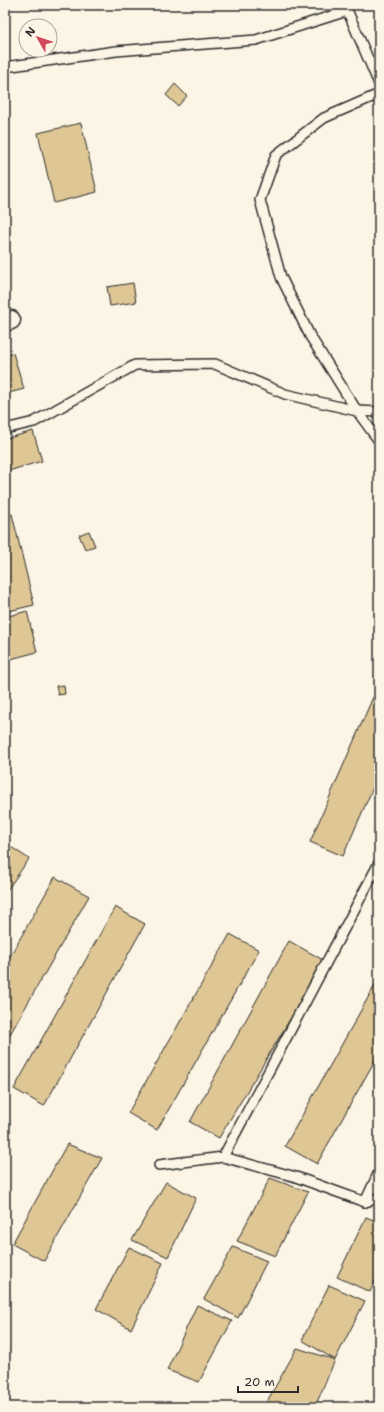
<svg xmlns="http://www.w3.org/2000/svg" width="384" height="1412" viewBox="0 0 384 1412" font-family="'Shantell Sans',sans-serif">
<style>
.building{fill:#dec695;stroke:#2b2b2b}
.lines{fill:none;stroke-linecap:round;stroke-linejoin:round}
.lane-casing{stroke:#2b2b2b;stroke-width:12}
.street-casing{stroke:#2b2b2b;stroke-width:21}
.lane{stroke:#fcf5e5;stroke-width:9}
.street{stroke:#fcf5e5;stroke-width:18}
</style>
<rect width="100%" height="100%" fill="#fcf5e5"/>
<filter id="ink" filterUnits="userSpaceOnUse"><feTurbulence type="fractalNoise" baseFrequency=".025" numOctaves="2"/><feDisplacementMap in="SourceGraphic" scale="8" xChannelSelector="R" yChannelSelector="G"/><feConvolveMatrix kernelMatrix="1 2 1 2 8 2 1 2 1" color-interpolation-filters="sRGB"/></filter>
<g filter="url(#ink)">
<g class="building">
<polygon points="175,84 187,96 178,106 166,95"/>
<polygon points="81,123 97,192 54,203 38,133"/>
<polygon points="133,283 136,302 110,306 107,287"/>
<polygon points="13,353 24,389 5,394 5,355"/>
<polygon points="33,431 42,461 5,472 5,439"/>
<polygon points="12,514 34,605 5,612 5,516"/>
<polygon points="89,531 95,546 85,549 79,535"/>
<polygon points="27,611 37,652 7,660 5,651 5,617"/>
<polygon points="64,685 65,694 58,695 56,686"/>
<polygon points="373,697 379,700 379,774 343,856 310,842"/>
<polygon points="5,843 29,859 5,893"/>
<polygon points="55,877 89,896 5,1043 5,965"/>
<polygon points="115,907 145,924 44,1106 14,1089"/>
<polygon points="230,934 259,950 157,1130 128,1113"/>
<polygon points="289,941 325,961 219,1138 190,1122"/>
<polygon points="379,978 379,1053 317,1164 285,1146"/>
<polygon points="67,1144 102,1158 44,1261 12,1244"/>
<polygon points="270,1178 308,1192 275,1256 237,1241"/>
<polygon points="166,1182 196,1198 168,1257 132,1240"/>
<polygon points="366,1217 379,1222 379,1273 370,1292 337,1277"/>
<polygon points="129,1247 163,1263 131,1329 96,1309"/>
<polygon points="233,1247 267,1261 238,1318 204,1299"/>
<polygon points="329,1285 365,1301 335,1360 302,1340"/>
<polygon points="197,1305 232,1321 199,1382 167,1370"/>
<polygon points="297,1348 335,1360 315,1407 269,1407 265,1405"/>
</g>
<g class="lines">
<defs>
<g id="lane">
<polyline points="345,5 379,84"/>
<polyline points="5,67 116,51 256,40 347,11"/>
<polyline points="379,94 324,118 276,155 260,200 281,277 310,336 357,411 379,412"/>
<polyline points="5,429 34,422 135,365 215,364 285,394 357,411 379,441"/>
<path d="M223 1157C275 1059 328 961 379 863"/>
<polyline points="159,1165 223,1157 296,1177 365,1202 379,1198"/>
<polyline points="365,1202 379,1172"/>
</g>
<polyline id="street" points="5,322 11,320"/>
</defs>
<use href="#lane" class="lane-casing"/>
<use href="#street" class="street-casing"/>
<use href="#lane" class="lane"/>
<use href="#street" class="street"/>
</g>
</g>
<rect width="384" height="1412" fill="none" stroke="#fcf5e5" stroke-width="20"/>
<rect x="10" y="10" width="364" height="1392" fill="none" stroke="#2b2b2b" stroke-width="1.5" filter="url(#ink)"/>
<g transform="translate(38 38) rotate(309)"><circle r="19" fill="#fcf5e5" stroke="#a8a49b"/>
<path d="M0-3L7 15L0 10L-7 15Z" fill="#d1495b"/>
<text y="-6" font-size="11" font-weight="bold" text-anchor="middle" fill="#2b2b2b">N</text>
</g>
<path d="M238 1386v6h60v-6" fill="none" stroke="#2b2b2b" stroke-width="2"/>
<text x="244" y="1386" font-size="12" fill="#2b2b2b" stroke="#fcf5e5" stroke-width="3" paint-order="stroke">20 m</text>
</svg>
